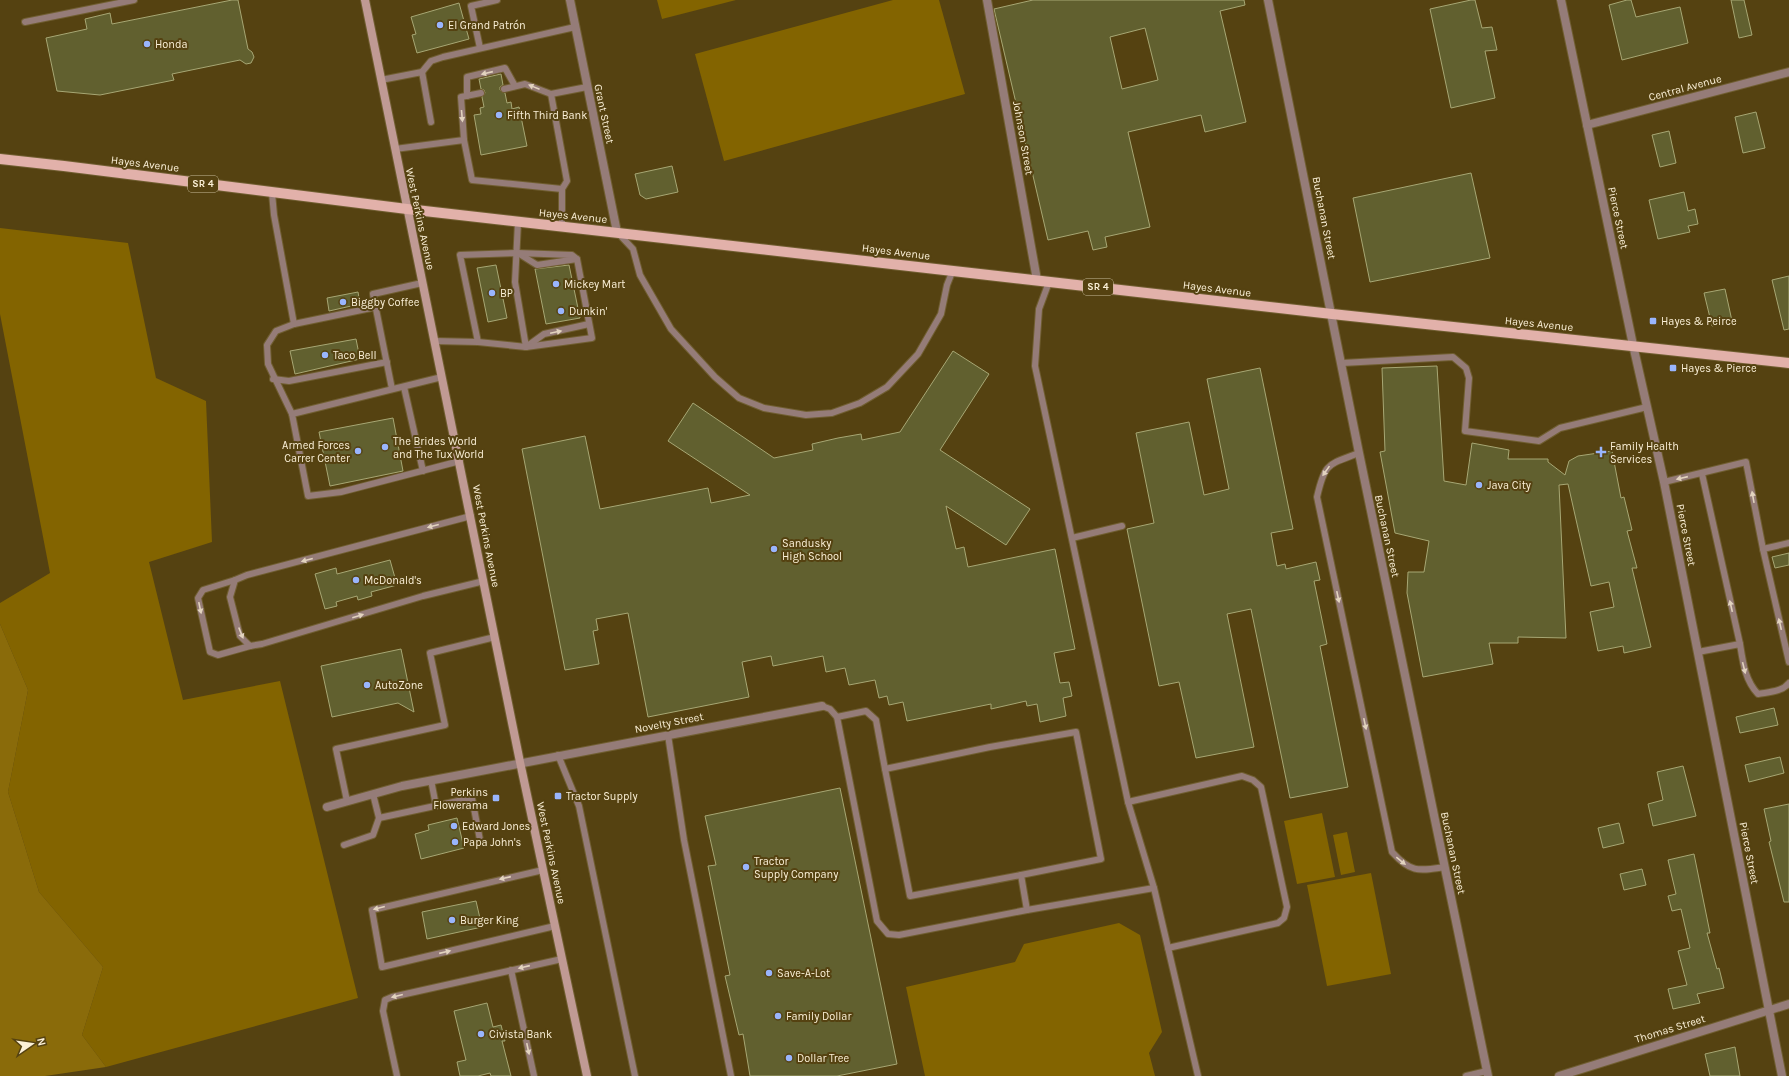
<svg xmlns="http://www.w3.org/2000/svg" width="1789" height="1076" viewBox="0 0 1789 1076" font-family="Karla,sans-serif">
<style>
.green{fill:#836400}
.forest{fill:#8a6b0a}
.building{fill:#61602f;stroke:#a7a774;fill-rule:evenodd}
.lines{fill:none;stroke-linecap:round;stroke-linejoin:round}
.service-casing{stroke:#705e31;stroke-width:8}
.minor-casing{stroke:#705e31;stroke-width:10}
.secondary-casing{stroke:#705e31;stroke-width:10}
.primary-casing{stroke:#705e31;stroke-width:12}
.service{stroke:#957c78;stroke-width:6}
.minor{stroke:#957c78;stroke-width:8}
.secondary{stroke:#c09a94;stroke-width:8}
.primary{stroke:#e2b1aa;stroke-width:10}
.oneway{fill:#e2d3bf}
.poi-dot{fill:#99b5fd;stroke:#554211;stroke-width:1.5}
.labels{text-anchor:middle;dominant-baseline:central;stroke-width:4;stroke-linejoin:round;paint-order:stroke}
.shield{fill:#554211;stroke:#c9bc9c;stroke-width:1}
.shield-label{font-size:10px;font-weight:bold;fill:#fbf0d7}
.poi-label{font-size:11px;fill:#fbf0d7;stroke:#554211;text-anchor:start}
.street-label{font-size:11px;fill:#fbf0d7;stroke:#554211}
</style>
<rect width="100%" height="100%" fill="#554211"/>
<g class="green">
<polygon points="657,0 736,0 662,19"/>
<polygon points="893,0 939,0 965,94 724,161 695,54"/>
<polygon points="0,228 128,243 156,378 206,401 212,542 149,562 183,700 280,681 358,998 106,1067 82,1035 103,967 39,892 8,792 28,690 0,624 0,603 50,573 0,314"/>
<polygon points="1322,813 1335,877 1297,884 1284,821"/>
<polygon points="1347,832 1355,872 1341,875 1333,835"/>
<polygon points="1371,873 1391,974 1327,986 1307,885"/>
<polygon points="1119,923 1140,935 1162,1032 1149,1053 1155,1076 925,1076 906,987 1015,962 1024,944"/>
</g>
<polygon class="forest" points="0,624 28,690 8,792 39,892 103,967 82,1035 106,1067 45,1076 0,1076"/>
<g class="building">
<polygon points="232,0 238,0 248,49 252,52 254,57 251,63 246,64 240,60 172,74 174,80 100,95 57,91 46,38 87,29 85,19 110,13 112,24"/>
<path d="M1033 0H1244L1245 5 1220 11 1246 122 1205 132 1201 115 1128 132 1150 227 1105 237 1107 247 1093 250 1088 231 1048 240 994 9ZM1145 28 1158 80 1122 89 1110 37Z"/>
<polygon points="1471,0 1475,0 1482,28 1492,27 1497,50 1485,51 1495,98 1451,108 1430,9"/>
<polygon points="1627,0 1631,0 1636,17 1680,7 1688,43 1622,60 1609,5"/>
<polygon points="1731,0 1744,0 1752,35 1739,38"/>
<polygon points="459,3 469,39 417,53 412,35 416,34 411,17"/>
<polygon points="501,74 503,85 500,87 500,90 505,93 507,103 511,102 512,109 519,107 527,146 481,155 474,115 481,114 480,108 484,107 482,97 485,93 484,90 481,89 479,79"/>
<polygon points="1756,112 1765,148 1743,153 1735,117"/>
<polygon points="1669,131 1676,163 1660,167 1652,135"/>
<polygon points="672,166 678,192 646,199 640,195 635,174"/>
<polygon points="1471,173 1490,258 1370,282 1353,198"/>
<polygon points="1684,192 1688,211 1695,209 1698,224 1688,226 1690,232 1658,239 1649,200"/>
<polygon points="496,265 507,318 488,322 477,268"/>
<polygon points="569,265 580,318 546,324 535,269"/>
<polygon points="1789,276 1789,329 1784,330 1772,280"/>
<polygon points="1725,289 1732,321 1712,326 1704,293"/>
<polygon points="358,292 360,304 329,311 327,298"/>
<polygon points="356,339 360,359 295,374 290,351"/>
<polygon points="953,351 989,374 940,450 1030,509 1006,545 946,506 956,549 964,547 968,567 1055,549 1075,649 1054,653 1060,683 1069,682 1072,696 1063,698 1066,716 1040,722 1037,704 1027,706 1026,701 991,709 991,704 907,721 903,702 889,705 887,696 879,698 875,680 849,685 845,668 826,672 823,656 773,666 771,656 742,662 749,697 648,717 628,613 596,619 598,630 593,631 599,664 565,670 522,449 585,436 600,509 708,488 711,503 750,495 668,441 693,403 774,458 813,450 812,444 838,438 861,434 862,440 900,432"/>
<polygon points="1437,366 1444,481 1466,485 1472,443 1509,450 1508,459 1548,459 1548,462 1565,475 1569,461 1578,456 1612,451 1621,498 1624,497 1632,530 1627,531 1637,568 1632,568 1651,647 1624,653 1623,646 1598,651 1590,612 1614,607 1609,582 1591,586 1568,484 1559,485 1566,638 1518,637 1518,643 1489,643 1493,664 1423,677 1407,593 1408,572 1424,572 1429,541 1395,533 1380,452 1385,451 1382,368"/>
<polygon points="1260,368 1293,529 1271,533 1277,566 1285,564 1286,569 1316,562 1320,580 1314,581 1327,644 1320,646 1348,787 1290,798 1251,609 1227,614 1254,747 1196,758 1179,682 1159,686 1127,529 1154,523 1136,433 1189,422 1204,495 1229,489 1207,379"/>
<polygon points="393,418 403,471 330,486 319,432"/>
<polygon points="1789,553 1789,565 1775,568 1772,557"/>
<polygon points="390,560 397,585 371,592 372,596 358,600 357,596 336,602 337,606 325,609 315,574 336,568 337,574"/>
<polygon points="401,649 414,712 398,703 332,717 321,666"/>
<polygon points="1774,708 1778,725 1740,733 1736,717"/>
<polygon points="1780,757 1784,773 1749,782 1745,765"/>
<polygon points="1683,766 1696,816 1653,826 1648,804 1663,800 1657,772"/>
<polygon points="840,788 897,1064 837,1076 750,1076 743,1034 739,1035 725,976 730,975 708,866 716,865 705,816"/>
<polygon points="1789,804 1789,902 1784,902 1769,842 1771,841 1764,809"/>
<polygon points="457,818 464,848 421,859 415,834 429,830 428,825"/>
<polygon points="1619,823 1624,843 1603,848 1598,828"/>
<polygon points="1694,854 1710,933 1707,933 1717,969 1719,968 1724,988 1697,994 1700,1003 1673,1009 1668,989 1687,985 1678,951 1690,948 1681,909 1672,911 1668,896 1676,894 1668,860"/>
<polygon points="1642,869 1646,885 1624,890 1620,874"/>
<polygon points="476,901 482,927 427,939 422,912"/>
<polygon points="487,1003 493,1027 501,1025 505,1041 502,1041 511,1076 491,1076 490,1073 478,1076 460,1076 457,1062 466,1060 454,1011"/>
<polygon points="1735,1047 1740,1076 1710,1076 1705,1054"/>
</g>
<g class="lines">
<defs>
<g id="service">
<polyline points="25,22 134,0"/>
<polyline points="480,48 471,6 497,0"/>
<polyline points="422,72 431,61 443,57 575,27"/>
<polyline points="381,80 422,72 431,122"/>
<polyline points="504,89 525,84 551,94"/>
<polyline points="467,96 467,77 505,68 515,86"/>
<polyline points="464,140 461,97 481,93"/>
<polyline points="395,149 464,140 472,180 562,189 567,181 551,94 587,87"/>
<polyline points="272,193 274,215 294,324"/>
<polyline points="518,222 515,282 526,347 544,334 589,324"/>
<polyline points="562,226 562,189"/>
<polyline points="618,233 633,249 640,275 671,329 715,377 739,398 764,408 806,415 832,413 860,403 887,387 918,354 941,314 947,285 953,270"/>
<polyline points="518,253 537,265 577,259"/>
<polyline points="1049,282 1039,309 1035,366 1128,802 1154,888 1198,1076"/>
<polyline points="434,341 478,342 526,347 592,338 577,259 572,255 517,253 460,255 478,342"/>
<polyline points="1342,363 1453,357 1466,368 1469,378 1465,431 1539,441 1560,428 1647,407"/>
<polyline points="442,377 292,414 308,496 341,492 460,461"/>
<polyline points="273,379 289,381 387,362"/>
<polyline points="404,387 423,471"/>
<polyline points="392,389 373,294 422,283"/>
<polyline points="292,414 268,364 267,345 276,331 294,324 376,307"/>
<path d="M1359 453C1328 465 1325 462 1317 497L1392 852C1411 873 1418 871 1445 867"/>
<polyline points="1702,474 1740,644"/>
<polyline points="1664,482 1746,462 1763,549 1789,662"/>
<polyline points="471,516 247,575 235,580 230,597 240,636 250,646 262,644 423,596 484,581"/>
<polyline points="1072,538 1122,526"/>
<polyline points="1763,549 1789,543"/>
<polyline points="235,580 203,590 198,598 210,652 218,655 250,646"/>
<path d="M1698 652 1740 644C1743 663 1745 680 1758 694 1768 692 1782 692 1789 683"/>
<polyline points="822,706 830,709 837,717 877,921 888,934 899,935 1027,910 1154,888"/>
<polyline points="837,717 866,711 876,720 885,769 990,747 1076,732 1101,859 1021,875 1027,910"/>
<polyline points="668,735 684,840 731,1076"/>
<polyline points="558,755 579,806 635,1076"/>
<polyline points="885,769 910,896 1021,875"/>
<polyline points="431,780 436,806"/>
<polyline points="373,794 379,818 472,798 480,840"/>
<polyline points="347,801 336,749 445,725 430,653 495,637"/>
<polyline points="1128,802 1242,776 1253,780 1261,787 1287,907 1284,918 1278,923 1168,948"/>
<polyline points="344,845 373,835 379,818"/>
<polyline points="543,870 372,910 382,967 555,926"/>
<polyline points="511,970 534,1076"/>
<polyline points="397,1076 383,1011 385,1000 392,997 562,959"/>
<polyline points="1466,1076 1487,1071"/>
</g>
<g id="minor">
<polyline points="570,0 617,232"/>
<polyline points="987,0 1037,280"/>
<polyline points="1268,0 1359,453 1488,1076"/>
<polyline points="1561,0 1633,345 1664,482 1782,1076"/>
<polyline points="1587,125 1789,72"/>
<polyline points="327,807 402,786 822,706"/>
<polyline points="1559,1076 1789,1004"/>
</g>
<polyline id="secondary" points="365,0 520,762 587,1076"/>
<polyline id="primary" points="0,159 64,166 407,209 1332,314 1789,363"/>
</defs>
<use href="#service" class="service-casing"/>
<use href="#minor" class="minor-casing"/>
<use href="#secondary" class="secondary-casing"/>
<use href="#primary" class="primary-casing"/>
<use href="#service" class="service"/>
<use href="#minor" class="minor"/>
<use href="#secondary" class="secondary"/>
<use href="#primary" class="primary"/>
</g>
<defs><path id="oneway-solid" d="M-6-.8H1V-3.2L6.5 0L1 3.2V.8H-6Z"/></defs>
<g class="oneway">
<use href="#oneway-solid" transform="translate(487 73) rotate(167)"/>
<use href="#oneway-solid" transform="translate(534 87) rotate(-158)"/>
<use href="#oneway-solid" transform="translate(462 116) rotate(85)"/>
<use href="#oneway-solid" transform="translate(556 332) rotate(-12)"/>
<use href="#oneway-solid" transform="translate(1326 471) rotate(125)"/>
<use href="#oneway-solid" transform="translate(1682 478) rotate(167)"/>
<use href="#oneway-solid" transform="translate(1753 497) rotate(-100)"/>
<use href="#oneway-solid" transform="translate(433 526) rotate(165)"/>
<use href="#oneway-solid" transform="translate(307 560) rotate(165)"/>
<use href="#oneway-solid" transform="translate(1338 597) rotate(78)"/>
<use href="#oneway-solid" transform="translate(1731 606) rotate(-103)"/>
<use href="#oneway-solid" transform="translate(200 608) rotate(78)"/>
<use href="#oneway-solid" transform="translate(358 616) rotate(-17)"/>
<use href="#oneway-solid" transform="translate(1780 624) rotate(-103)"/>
<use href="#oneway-solid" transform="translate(241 633) rotate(68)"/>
<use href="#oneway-solid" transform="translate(1744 668) rotate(76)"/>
<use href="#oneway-solid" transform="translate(1365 724) rotate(78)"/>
<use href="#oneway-solid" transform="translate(1401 861) rotate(39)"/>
<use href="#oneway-solid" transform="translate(505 878) rotate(167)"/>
<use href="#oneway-solid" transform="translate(379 908) rotate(166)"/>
<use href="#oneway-solid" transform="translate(445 952) rotate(-13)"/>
<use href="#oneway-solid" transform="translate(524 967) rotate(167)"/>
<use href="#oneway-solid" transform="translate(397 996) rotate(166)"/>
<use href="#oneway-solid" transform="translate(528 1049) rotate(78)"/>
</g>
<g class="poi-dot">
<circle cx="440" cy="25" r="4"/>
<circle cx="147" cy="44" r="4"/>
<circle cx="499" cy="115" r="4"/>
<circle cx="556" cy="284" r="4"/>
<circle cx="492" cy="293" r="4"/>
<circle cx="343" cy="302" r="4"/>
<circle cx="561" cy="311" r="4"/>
<rect x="1649" y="317" width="8" height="8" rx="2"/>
<circle cx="325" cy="355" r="4"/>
<rect x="1669" y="364" width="8" height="8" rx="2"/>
<circle cx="385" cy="447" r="4"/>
<circle cx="358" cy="451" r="4"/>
<path d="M1599 446h4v4h4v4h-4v4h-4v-4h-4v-4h4z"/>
<circle cx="1479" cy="485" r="4"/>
<circle cx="774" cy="549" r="4"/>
<circle cx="356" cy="580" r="4"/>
<circle cx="367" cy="685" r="4"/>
<rect x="554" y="792" width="8" height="8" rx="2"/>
<rect x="492" y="794" width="8" height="8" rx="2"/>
<circle cx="454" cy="826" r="4"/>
<circle cx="455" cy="842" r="4"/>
<circle cx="746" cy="867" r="4"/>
<circle cx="452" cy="920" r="4"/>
<circle cx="769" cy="973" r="4"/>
<circle cx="778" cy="1016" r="4"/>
<circle cx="481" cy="1034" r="4"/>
<circle cx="789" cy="1058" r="4"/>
</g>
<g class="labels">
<g class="shield">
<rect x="188" y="176" width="30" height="16" rx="3"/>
<rect x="1083" y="279" width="30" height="16" rx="3"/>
</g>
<g class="shield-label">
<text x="203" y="184">SR 4</text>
<text x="1098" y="287">SR 4</text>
</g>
<g class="poi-label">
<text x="448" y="25">El Grand Patrón</text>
<text x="155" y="44">Honda</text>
<text x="507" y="115">Fifth Third Bank</text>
<text x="564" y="284">Mickey Mart</text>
<text x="500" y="293">BP</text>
<text x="351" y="302">Biggby Coffee</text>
<text x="569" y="311">Dunkin'</text>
<text x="1661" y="321">Hayes &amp; Peirce</text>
<text x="333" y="355">Taco Bell</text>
<text x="1681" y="368">Hayes &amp; Pierce</text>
<text x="393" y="441">The Brides World<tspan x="393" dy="13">and The Tux World</tspan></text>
<text x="350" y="445" text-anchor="end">Armed Forces<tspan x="350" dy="13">Carrer Center</tspan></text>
<text x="1610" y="446">Family Health<tspan x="1610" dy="13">Services</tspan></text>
<text x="1487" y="485">Java City</text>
<text x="782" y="543">Sandusky<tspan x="782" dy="13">High School</tspan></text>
<text x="364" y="580">McDonald's</text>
<text x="375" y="685">AutoZone</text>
<text x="488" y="792" text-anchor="end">Perkins<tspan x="488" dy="13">Flowerama</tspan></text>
<text x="566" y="796">Tractor Supply</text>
<text x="462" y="826">Edward Jones</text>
<text x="463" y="842">Papa John's</text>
<text x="754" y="861">Tractor<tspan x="754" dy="13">Supply Company</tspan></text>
<text x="460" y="920">Burger King</text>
<text x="777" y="973">Save-A-Lot</text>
<text x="786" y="1016">Family Dollar</text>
<text x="489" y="1034">Civista Bank</text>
<text x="797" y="1058">Dollar Tree</text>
</g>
<g class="street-label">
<text transform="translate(1685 88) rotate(-15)">Central Avenue</text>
<text transform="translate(604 114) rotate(78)">Grant Street</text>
<text transform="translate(1023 138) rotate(80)">Johnson Street</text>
<text transform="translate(145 164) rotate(7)">Hayes Avenue</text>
<text transform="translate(573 216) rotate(6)">Hayes Avenue</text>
<text transform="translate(1324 218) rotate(79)">Buchanan Street</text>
<text transform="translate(1618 218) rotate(78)">Pierce Street</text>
<text transform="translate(420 219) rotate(78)">West Perkins Avenue</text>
<text transform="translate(896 252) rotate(7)">Hayes Avenue</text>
<text transform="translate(1217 289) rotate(7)">Hayes Avenue</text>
<text transform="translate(1539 324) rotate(6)">Hayes Avenue</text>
<text transform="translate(1686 535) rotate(79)">Pierce Street</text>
<text transform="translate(486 536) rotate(79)">West Perkins Avenue</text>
<text transform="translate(1387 536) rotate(78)">Buchanan Street</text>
<text transform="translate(669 723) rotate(-11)">Novelty Street</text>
<text transform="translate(551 853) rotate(78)">West Perkins Avenue</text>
<text transform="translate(1453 853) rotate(78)">Buchanan Street</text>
<text transform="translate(1749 853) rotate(79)">Pierce Street</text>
<text transform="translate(1670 1029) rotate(-17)">Thomas Street</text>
</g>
</g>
<g transform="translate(32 1044) rotate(77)" stroke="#554211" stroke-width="3" paint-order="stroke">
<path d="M0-3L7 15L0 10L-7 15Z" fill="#fbf0d7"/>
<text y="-6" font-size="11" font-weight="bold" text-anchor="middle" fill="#fbf0d7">N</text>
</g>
</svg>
